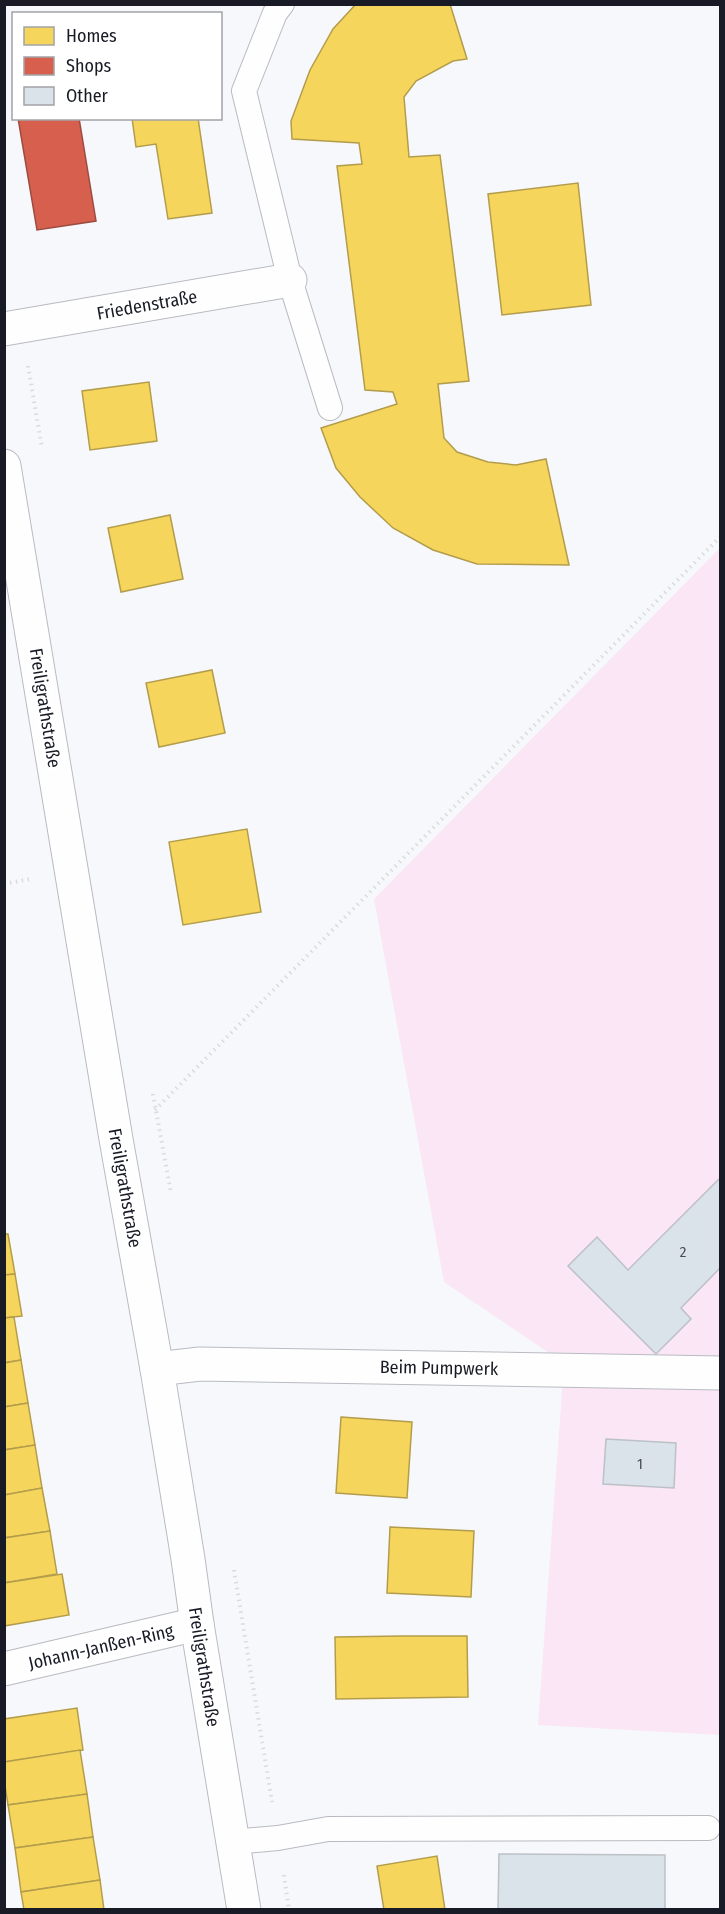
<svg xmlns="http://www.w3.org/2000/svg" width="725" height="1914" viewBox="0 0 725 1914" font-family="'Fira Sans Condensed',sans-serif">
<style>
.green{fill:#fae6f4}
.homes{fill:#f6d55c;stroke:#b39d4c;stroke-width:1.5}
.shops{fill:#d6604d;stroke:#9d4b41;stroke-width:1.5}
.building{fill:#dbe3ea;stroke:#bcc1c7;stroke-width:1.5}
.lines{fill:none;stroke-linecap:round;stroke-linejoin:round}
.service-casing{stroke:#b9bbc2;stroke-width:26}
.minor-casing{stroke:#b9bbc2;stroke-width:35}
.tertiary-casing{stroke:#b9bbc2;stroke-width:35}
.path{stroke:#dbdbdd;stroke-width:4;stroke-dasharray:1.5 4.5;stroke-linecap:butt}
.service{stroke:#fefeff;stroke-width:24}
.minor{stroke:#fefeff;stroke-width:33}
.tertiary{stroke:#fefeff;stroke-width:33}
.labels{text-anchor:middle;dominant-baseline:central;stroke-width:6;stroke-linejoin:round;paint-order:stroke}
.number-label{font-size:15px;fill:#494c56}
.street-label{font-size:18px;fill:#181a25;stroke:#fff}
</style>
<rect width="100%" height="100%" fill="#f7f8fc"/>
<polygon class="green" points="720,548 720,1735 538,1725 564,1363 444,1282 374,899"/>
<g class="homes">
<polygon points="356,4 450,4 467,59 453,61 416,81 404,97 409,157 440,155 469,381 438,384 444,438 457,452 488,462 516,465 546,459 569,565 477,564 433,550 393,528 360,497 336,468 321,428 397,404 393,392 365,390 337,166 362,164 359,143 292,139 291,121 310,70 333,29"/>
<polygon points="132,118 198,118 212,213 168,219 156,144 136,147"/>
<polygon points="578,183 591,305 502,315 488,194"/>
<polygon points="149,382 157,441 90,450 82,391"/>
<polygon points="170,515 183,579 121,592 108,528"/>
<polygon points="212,670 225,733 159,747 146,683"/>
<polygon points="247,829 261,912 183,925 169,842"/>
<polygon points="4,1234 8,1234 15,1274 4,1275"/>
<polygon points="15,1274 22,1316 4,1318 4,1275"/>
<polygon points="14,1317 21,1360 4,1363 4,1318"/>
<polygon points="21,1360 28,1403 4,1407 4,1363"/>
<polygon points="28,1403 35,1445 4,1450 4,1407"/>
<polygon points="341,1417 412,1422 407,1498 336,1493"/>
<polygon points="35,1445 42,1488 4,1495 4,1450"/>
<polygon points="42,1488 50,1531 4,1538 4,1495"/>
<polygon points="390,1527 474,1531 471,1597 387,1593"/>
<polygon points="50,1531 57,1574 4,1583 4,1538"/>
<polygon points="62,1574 69,1615 4,1626 4,1583"/>
<polygon points="402,1636 467,1636 468,1697 336,1699 335,1637"/>
<polygon points="77,1708 83,1750 5,1762 4,1719"/>
<polygon points="80,1750 87,1794 8,1805 4,1779 4,1762"/>
<polygon points="87,1794 93,1837 15,1848 8,1805"/>
<polygon points="93,1837 100,1880 21,1892 15,1848"/>
<polygon points="437,1856 445,1910 384,1910 377,1866"/>
<polygon points="100,1880 104,1910 24,1910 21,1892"/>
</g>
<polygon class="shops" points="18,118 79,118 96,221 37,230"/>
<g class="building">
<polygon points="720,1178 720,1268 681,1308 691,1319 656,1354 568,1266 597,1237 628,1270"/>
<polygon points="606,1439 676,1443 674,1488 603,1484"/>
<polygon points="499,1854 665,1855 665,1910 498,1910"/>
</g>
<g class="lines">
<defs>
<g id="service">
<polyline points="282,4 275,13 244,91 290,280 330,408"/>
<polyline points="232,1842 278,1838 328,1829 708,1828"/>
</g>
<g id="minor">
<polyline points="4,329 290,280"/>
<polyline points="157,1369 200,1364 720,1373"/>
<polyline points="4,1669 197,1624"/>
</g>
<polyline id="tertiary" points="4,466 116,1139 157,1369 188,1559 197,1624 244,1910"/>
</defs>
<use href="#service" class="service-casing"/>
<use href="#minor" class="minor-casing"/>
<use href="#tertiary" class="tertiary-casing"/>
<g class="path">
<polyline points="28,366 42,448"/>
<polyline points="4,884 30,879"/>
<polyline points="153,1094 171,1193"/>
<polyline points="155,1110 720,537"/>
<polyline points="234,1570 272,1802"/>
<polyline points="284,1875 289,1910"/>
</g>
<use href="#service" class="service"/>
<use href="#minor" class="minor"/>
<use href="#tertiary" class="tertiary"/>
</g>
<g class="labels">
<g class="number-label">
<text x="683" y="1252">2</text>
<text x="640" y="1464">1</text>
</g>
<g class="street-label">
<text transform="translate(147 305) rotate(-10)">Friedenstraße</text>
<text transform="translate(45 708) rotate(81)">Freiligrathstraße</text>
<text transform="translate(125 1188) rotate(80)">Freiligrathstraße</text>
<text transform="translate(439 1368) rotate(1)">Beim Pumpwerk</text>
<text transform="translate(101 1647) rotate(-13)">Johann-Janßen-Ring</text>
<text transform="translate(204 1667) rotate(81)">Freiligrathstraße</text>
</g>
</g>
<rect width="725" height="1914" fill="none" stroke="#181a25" stroke-width="12"/>
<rect x="12" y="12" width="210" height="108" fill="#ffffff" stroke="#a3a3a8" stroke-width="1.5"/>
<rect x="24" y="27" width="30" height="18" fill="#f6d55c" stroke="#a3a3a8" stroke-width="1.5"/>
<text x="66" y="42" font-size="18" fill="#181a25">Homes</text>
<rect x="24" y="57" width="30" height="18" fill="#d6604d" stroke="#a3a3a8" stroke-width="1.5"/>
<text x="66" y="72" font-size="18" fill="#181a25">Shops</text>
<rect x="24" y="87" width="30" height="18" fill="#dbe3ea" stroke="#a3a3a8" stroke-width="1.5"/>
<text x="66" y="102" font-size="18" fill="#181a25">Other</text>
</svg>
